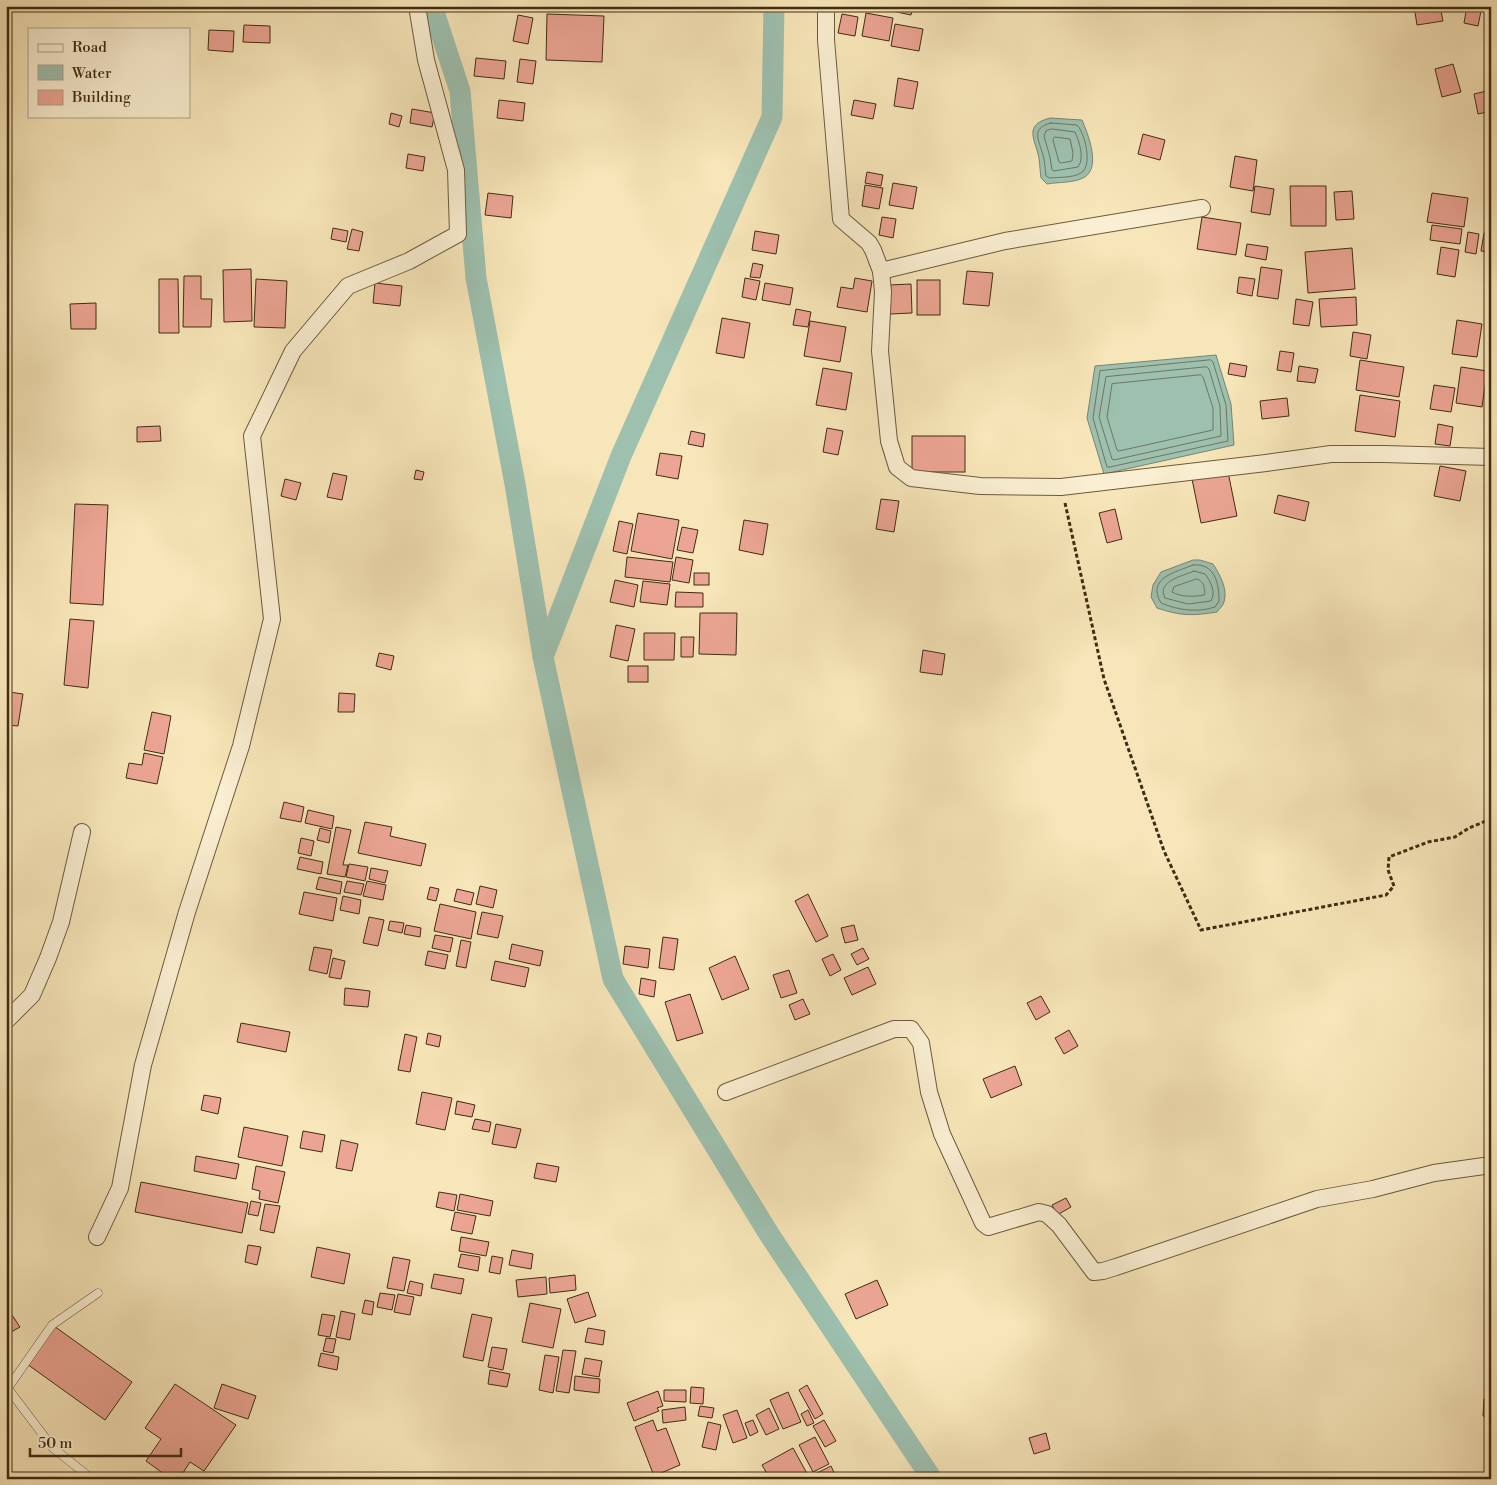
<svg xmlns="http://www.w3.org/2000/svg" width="1497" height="1485" viewBox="0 0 1497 1485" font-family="'Libre Bodoni',serif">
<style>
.water{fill:#9dc0af;stroke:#788570}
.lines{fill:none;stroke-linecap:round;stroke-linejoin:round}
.shore{stroke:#6f7660;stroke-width:1}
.canal{stroke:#9dc0af;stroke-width:21}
.building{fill:#eca594;stroke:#412c12}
.service-casing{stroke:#6e5a3c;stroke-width:9}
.minor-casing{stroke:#6e5a3c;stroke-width:18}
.path{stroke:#412c12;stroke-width:3;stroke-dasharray:4 2.5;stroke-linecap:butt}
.service{stroke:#faefd2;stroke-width:8}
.minor{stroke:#faefd2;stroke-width:16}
</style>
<rect width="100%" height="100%" fill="#f7e6b9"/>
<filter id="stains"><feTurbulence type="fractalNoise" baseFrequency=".004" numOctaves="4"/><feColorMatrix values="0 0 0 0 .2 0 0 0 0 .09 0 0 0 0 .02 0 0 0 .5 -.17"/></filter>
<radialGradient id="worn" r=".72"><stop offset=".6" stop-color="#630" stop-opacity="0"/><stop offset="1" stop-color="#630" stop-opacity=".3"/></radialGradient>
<g class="water">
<path d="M1050 118 1082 120C1088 134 1102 169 1083 178 1073 183 1058 182 1047 184L1041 178C1040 172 1040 165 1039 158 1035 139 1023 125 1050 118Z"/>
<polygon points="1216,355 1231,404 1234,445 1104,474 1087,418 1095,366"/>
<path d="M1193 560H1200L1213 564C1220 575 1228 589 1224 602 1223 606 1219 609 1217 612 1192 616 1181 616 1157 608L1151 597 1153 585 1161 572Z"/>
</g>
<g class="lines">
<g class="shore">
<path d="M1051 123 1077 125C1085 133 1093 166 1081 173 1073 178 1059 177 1050 178L1046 176C1045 169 1045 162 1043 155 1039 140 1030 128 1051 123Z"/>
<path d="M1052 129 1075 132C1079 141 1085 158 1078 167L1054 171 1052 170 1050 157 1044 136 1046 131Z"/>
<polygon points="1055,137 1070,139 1073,153 1072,161 1061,163 1059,162 1053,140"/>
<polygon points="1211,360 1213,362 1226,405 1228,441 1110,467 1107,467 1093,418 1100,371"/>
<polygon points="1207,367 1209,369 1220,406 1221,436 1114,460 1112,459 1099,417 1106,377"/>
<polygon points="1201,375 1203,377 1213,408 1213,430 1119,451 1117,450 1107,417 1112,384"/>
<path d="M1193 565C1215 563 1219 583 1219 601L1215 607C1197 613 1178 610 1161 603 1146 578 1176 572 1193 565Z"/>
<path d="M1194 571 1205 574C1211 582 1216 592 1211 601L1188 604 1165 598C1156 581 1183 576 1194 571Z"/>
<path d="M1197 579C1204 581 1204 587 1205 593L1204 595C1193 597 1181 597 1172 592L1174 587Z"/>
</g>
<g class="canal">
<polyline points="432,6 460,91 476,278 515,484 543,656"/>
<polyline points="774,6 772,117 621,456 543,657 613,979 769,1234 932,1479"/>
</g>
</g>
<g class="building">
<polygon points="892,6 913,6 911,15 892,11"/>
<polygon points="1414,6 1440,6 1443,21 1417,25"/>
<polygon points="1467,6 1482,6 1478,26 1464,23"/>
<polygon points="866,13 893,18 889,41 862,36"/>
<polygon points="547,14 604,16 602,62 546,60"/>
<polygon points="842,14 858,17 855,36 838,33"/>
<polygon points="518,15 533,18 528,44 513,41"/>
<polygon points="895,24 923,29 919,51 891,46"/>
<polygon points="244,25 270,26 270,43 243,42"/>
<polygon points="209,30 234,31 233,52 208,50"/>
<polygon points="476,58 506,61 504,79 474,76"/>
<polygon points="520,59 536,61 533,84 517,82"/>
<polygon points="1453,64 1461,92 1442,97 1435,69"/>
<polygon points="898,78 918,82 913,109 894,106"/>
<polygon points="1491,90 1491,111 1478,114 1474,94"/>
<polygon points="499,100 525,103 523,121 497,118"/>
<polygon points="854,100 876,104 873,119 851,115"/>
<polygon points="412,109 435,113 432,127 410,123"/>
<polygon points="391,113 402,116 399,127 389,124"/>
<polygon points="1143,134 1165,140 1160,160 1138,154"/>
<polygon points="408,154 425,157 423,171 406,168"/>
<polygon points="1235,156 1257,160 1253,191 1230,187"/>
<polygon points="867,172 883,175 881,186 865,183"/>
<polygon points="893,183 917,187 913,209 889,205"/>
<polygon points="865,185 883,188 879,209 862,206"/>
<polygon points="1255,186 1274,189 1270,215 1251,212"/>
<polygon points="1290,186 1326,186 1326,226 1291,226"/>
<polygon points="1352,191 1354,219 1336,220 1334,192"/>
<polygon points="488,193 513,196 511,218 485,215"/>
<polygon points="1432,193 1468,198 1464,227 1427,222"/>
<polygon points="882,217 896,219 893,238 879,235"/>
<polygon points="1202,217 1241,223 1236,255 1197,249"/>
<polygon points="1432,225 1462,229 1460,244 1430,240"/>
<polygon points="333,228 348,231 346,242 331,239"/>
<polygon points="352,229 363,232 359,251 347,249"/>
<polygon points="755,231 779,235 776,254 752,250"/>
<polygon points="1468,232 1479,234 1476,254 1465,252"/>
<polygon points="1484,233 1491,234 1491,252 1481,251"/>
<polygon points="1247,244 1268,247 1266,260 1245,256"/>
<polygon points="1441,247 1459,250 1455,277 1437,274"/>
<polygon points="1352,248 1355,289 1308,293 1305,252"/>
<polygon points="753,263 763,265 760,278 750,277"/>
<polygon points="1261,267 1282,270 1278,299 1257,296"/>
<polygon points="251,269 252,321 224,322 223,270"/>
<polygon points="967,271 993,273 989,306 963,304"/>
<polygon points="184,276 201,276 201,299 212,299 211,327 183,327"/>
<polygon points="1239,277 1255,279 1252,296 1237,293"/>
<polygon points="745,278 760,281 756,300 742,297"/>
<polygon points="855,278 872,281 867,312 837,307 841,287 853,289"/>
<polygon points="159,279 178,279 179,333 159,333"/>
<polygon points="256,279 287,281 285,328 254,327"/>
<rect x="917" y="280" width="23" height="35"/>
<polygon points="375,283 402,286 400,306 373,303"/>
<polygon points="765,283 793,288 790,305 762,300"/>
<polygon points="911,284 912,313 890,314 889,285"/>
<polygon points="1356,297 1357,325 1321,327 1319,299"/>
<polygon points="1296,299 1313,302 1309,326 1293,324"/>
<polygon points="96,303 96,329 71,329 70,304"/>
<polygon points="796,309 811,312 808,327 793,325"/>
<polygon points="722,318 750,323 744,358 716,353"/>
<polygon points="1457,320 1482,324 1477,357 1452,354"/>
<polygon points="810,321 846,327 840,362 804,356"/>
<polygon points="1353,332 1371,335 1367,359 1350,356"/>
<polygon points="1280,351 1294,353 1291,372 1277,370"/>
<polygon points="1360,360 1404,367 1399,397 1356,390"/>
<polygon points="1230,363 1247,366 1245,377 1228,374"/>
<polygon points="1299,366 1318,369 1315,383 1297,381"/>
<polygon points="1461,367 1487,371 1482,407 1456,403"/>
<polygon points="823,368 852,373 846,410 816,405"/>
<polygon points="1434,385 1455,388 1451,412 1430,409"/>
<polygon points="1360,395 1400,401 1395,437 1355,431"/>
<polygon points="1287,398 1289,416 1262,419 1260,401"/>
<polygon points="1438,424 1453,427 1450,446 1435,444"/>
<polygon points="160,426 161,441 137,442 137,427"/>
<polygon points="827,428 843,431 838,455 823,452"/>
<polygon points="691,431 705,434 703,447 688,444"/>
<rect x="912" y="436" width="53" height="36"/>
<polygon points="660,453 682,456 678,479 656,475"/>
<polygon points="1440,466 1466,471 1460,501 1434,496"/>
<polygon points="416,470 424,472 422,480 414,479"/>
<polygon points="1228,472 1237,516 1201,523 1192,479"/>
<polygon points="333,473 347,476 342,500 327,497"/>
<polygon points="285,479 301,483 296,500 281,496"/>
<polygon points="1278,495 1309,502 1305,521 1274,513"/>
<polygon points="881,499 899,501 894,532 876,529"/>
<polygon points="75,504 108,505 103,605 70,603"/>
<polygon points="1115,509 1122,539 1107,543 1099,513"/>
<polygon points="638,513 679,520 672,559 631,551"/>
<polygon points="744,520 768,524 763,555 739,550"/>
<polygon points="619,521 633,524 627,554 613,551"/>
<polygon points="682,527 698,530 693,553 677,550"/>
<polygon points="627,557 673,562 670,582 625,577"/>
<polygon points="676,557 693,560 689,583 672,580"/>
<rect x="694" y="573" width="15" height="12"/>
<polygon points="615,580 638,585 634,607 610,602"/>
<polygon points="643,581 670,584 667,605 640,602"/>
<polygon points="676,592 703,593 703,607 675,607"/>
<polygon points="700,613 737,613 736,655 699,654"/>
<polygon points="70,619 94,621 88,688 64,685"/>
<polygon points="616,625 635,629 628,661 610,657"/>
<polygon points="644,633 675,633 674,660 644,660"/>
<polygon points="681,637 694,637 693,657 681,657"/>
<polygon points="923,650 945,654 942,675 920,672"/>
<polygon points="379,653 394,656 391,670 376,666"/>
<rect x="628" y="666" width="20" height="16"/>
<polygon points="9,692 23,694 18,726 6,725 6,709"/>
<polygon points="339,693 355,694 354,712 338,712"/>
<polygon points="152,712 171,716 164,754 144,750"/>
<polygon points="144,753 163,757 157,784 126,778 129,763 142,765"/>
<polygon points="284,802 304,807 301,822 280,818"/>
<polygon points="308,810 334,816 332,829 305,823"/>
<polygon points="365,822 392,827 390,836 426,844 421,866 358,853"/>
<polygon points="336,827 351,830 343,865 348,865 345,877 327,874"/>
<polygon points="320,828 331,831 329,843 317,840"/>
<polygon points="301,838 314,841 311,856 298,853"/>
<polygon points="300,857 323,862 321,874 297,869"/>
<polygon points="349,864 368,867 365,881 346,877"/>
<polygon points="371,868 388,871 385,883 369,879"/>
<polygon points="319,877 342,882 340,894 316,889"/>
<polygon points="347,881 364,884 361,895 344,892"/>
<polygon points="367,881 386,885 383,900 363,896"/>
<polygon points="480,886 497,890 493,908 476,904"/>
<polygon points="430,887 439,889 436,901 427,899"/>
<polygon points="457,889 474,893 471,905 454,901"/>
<polygon points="304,892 337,898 333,921 299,914"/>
<polygon points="808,894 828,936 816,942 795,901"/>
<polygon points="343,896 361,900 359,914 340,910"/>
<polygon points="440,904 476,912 471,939 434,931"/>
<polygon points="482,912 503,916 498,938 477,934"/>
<polygon points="369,917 384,920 378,946 363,943"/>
<polygon points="390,921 404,923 402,933 388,930"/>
<polygon points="406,925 421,928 420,937 404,934"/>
<polygon points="854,925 858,940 845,943 841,928"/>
<polygon points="435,935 453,938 450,952 432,948"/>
<polygon points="663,937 678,939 674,970 659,968"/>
<polygon points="461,940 471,942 466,968 456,966"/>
<polygon points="512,944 543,951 540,966 509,959"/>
<polygon points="625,946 650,949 648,968 623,964"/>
<polygon points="314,947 332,950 327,974 309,970"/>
<polygon points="863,948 869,959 857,965 851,954"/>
<polygon points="428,951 448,955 445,969 425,965"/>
<polygon points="833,954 841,970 830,976 822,959"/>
<polygon points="735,956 749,989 722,1000 709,968"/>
<polygon points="333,958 345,961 341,979 329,977"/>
<polygon points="495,961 529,968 525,987 491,980"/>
<polygon points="868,967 876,984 852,995 844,978"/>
<polygon points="789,970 797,993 781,998 773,975"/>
<polygon points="641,978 656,981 654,997 639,994"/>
<polygon points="345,988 370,991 368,1007 344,1005"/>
<polygon points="690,994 703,1033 677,1041 665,1002"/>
<polygon points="1041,996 1050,1012 1036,1020 1027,1003"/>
<polygon points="803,999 810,1014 795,1020 789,1005"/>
<polygon points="241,1023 290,1032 286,1052 237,1042"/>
<polygon points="1069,1030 1078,1046 1064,1054 1055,1038"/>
<polygon points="428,1033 441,1036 439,1047 426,1044"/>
<polygon points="405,1034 417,1037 410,1072 398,1070"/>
<polygon points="1015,1066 1022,1085 991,1098 983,1079"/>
<polygon points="422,1092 452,1098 445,1130 416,1124"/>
<polygon points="204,1095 221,1098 218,1114 201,1110"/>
<polygon points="457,1101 475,1105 472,1117 455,1114"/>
<polygon points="475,1119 491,1122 489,1132 472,1129"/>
<polygon points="496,1124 521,1129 516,1148 492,1144"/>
<polygon points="244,1127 288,1136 282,1166 238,1157"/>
<polygon points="303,1131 325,1135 322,1152 300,1148"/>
<polygon points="341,1140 358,1144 352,1171 336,1168"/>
<polygon points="196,1156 239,1164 236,1179 194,1171"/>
<polygon points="537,1163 559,1167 556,1182 534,1178"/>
<polygon points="256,1166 285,1172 278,1203 259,1199 260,1191 252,1189"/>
<polygon points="141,1182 248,1203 242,1233 135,1212"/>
<polygon points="439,1192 457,1195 454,1211 436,1207"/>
<polygon points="460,1194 493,1201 490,1216 457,1210"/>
<polygon points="1066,1198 1071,1207 1057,1215 1052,1205"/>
<polygon points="251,1201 261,1203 258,1216 248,1214"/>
<polygon points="265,1204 280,1206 274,1233 260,1230"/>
<polygon points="455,1212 476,1216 472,1234 451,1230"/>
<polygon points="461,1237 489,1242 486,1256 459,1251"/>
<polygon points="248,1245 261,1247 257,1265 245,1262"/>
<polygon points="317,1247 350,1254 344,1284 311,1277"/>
<polygon points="512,1250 533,1254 531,1269 509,1265"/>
<polygon points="461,1254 480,1257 478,1271 458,1267"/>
<polygon points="492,1256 503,1258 500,1274 489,1272"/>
<polygon points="393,1257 410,1260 404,1291 387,1288"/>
<polygon points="434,1274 464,1279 461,1294 431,1288"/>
<polygon points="575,1275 576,1290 550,1293 549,1278"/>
<polygon points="546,1277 547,1294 518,1297 516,1280"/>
<polygon points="877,1280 888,1305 856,1319 845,1294"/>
<polygon points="410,1281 423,1284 421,1296 407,1293"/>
<polygon points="588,1292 596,1316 575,1323 567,1299"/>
<polygon points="380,1293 395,1295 392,1310 377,1307"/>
<polygon points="398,1294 414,1297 410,1315 394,1312"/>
<polygon points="365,1300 374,1302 372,1315 362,1313"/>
<polygon points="530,1303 561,1309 553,1348 522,1342"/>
<polygon points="6,1306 20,1327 6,1335"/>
<polygon points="341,1311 355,1314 350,1340 336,1337"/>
<polygon points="322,1314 335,1316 330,1337 318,1335"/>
<polygon points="472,1314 492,1318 483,1361 463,1357"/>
<polygon points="54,1326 132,1382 105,1420 27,1364"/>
<polygon points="588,1328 605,1331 603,1345 585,1342"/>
<polygon points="326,1338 336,1339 333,1353 323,1351"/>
<polygon points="492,1347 507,1349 503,1370 488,1367"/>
<polygon points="563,1350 576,1351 569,1393 556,1391"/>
<polygon points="321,1353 339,1357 337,1370 318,1366"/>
<polygon points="545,1355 559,1357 553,1393 539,1390"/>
<polygon points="585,1358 602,1361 599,1377 582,1374"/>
<polygon points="490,1370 510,1374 507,1387 488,1384"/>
<polygon points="575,1376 600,1379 599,1393 574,1390"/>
<polygon points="175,1384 236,1425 204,1471 190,1462 179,1479 171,1479 146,1461 161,1439 145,1428"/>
<polygon points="222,1384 256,1396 248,1419 214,1408"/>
<polygon points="807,1385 823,1414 815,1419 799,1390"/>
<polygon points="691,1387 704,1388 703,1404 690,1403"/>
<polygon points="664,1390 686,1390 686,1402 664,1401"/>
<polygon points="658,1391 663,1406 657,1408 659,1411 634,1421 627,1403"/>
<polygon points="788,1392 801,1422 783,1429 770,1400"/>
<polygon points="1484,1399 1491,1399 1491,1417 1483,1416"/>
<polygon points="700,1406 714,1408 712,1418 698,1416"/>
<polygon points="685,1407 686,1420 663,1423 662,1410"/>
<polygon points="769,1408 779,1429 766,1435 756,1415"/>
<polygon points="737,1410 747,1438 733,1443 723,1415"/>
<polygon points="808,1410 814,1423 807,1426 801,1414"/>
<polygon points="653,1420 657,1431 666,1428 680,1465 654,1476 635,1427"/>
<polygon points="753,1420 758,1432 750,1436 745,1423"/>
<polygon points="824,1420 836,1441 825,1447 813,1426"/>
<polygon points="708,1422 721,1425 716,1450 702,1447"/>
<polygon points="1046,1433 1050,1449 1034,1454 1029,1438"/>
<polygon points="815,1437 829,1464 813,1472 799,1445"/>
<polygon points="793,1448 810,1479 770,1479 762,1465"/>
<polygon points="831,1466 837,1479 815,1479 813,1475"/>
</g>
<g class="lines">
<defs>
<g id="service">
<polyline points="6,1386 53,1448 92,1479"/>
<polyline points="8,1388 52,1325 98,1293"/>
</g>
<g id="minor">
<polyline points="826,6 826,40 841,219 869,243 873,250 881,271 1005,241 1202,208"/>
<polyline points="881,271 883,292 880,351 889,441 897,467 911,478 980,486 1061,487 1266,463 1331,454 1384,454 1491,457"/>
<polyline points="6,1021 32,995 48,958 61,922 82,832"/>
<polyline points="726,1092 894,1029 911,1029 921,1043 929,1092 942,1134 983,1223 988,1227 1039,1212 1047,1214 1059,1225 1094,1272 1103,1271 1116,1267 1317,1199 1373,1189 1434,1173 1491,1165"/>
<polyline points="97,1237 120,1188 143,1065 187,912 241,746 272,619 252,436 293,351 348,286 409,261 458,234 456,170 426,60 417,6"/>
</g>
</defs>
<use href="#service" class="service-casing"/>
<use href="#minor" class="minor-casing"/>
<polyline class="path" points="1065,503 1104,679 1164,851 1201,930 1386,895 1394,886 1388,870 1389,857 1428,842 1455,837 1469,828 1491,819"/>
<use href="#service" class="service"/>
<use href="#minor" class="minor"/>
</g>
<rect width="1497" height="1485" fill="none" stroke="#f7e6b9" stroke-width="25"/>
<rect x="8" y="8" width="1482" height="1470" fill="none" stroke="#412c12" stroke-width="2.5"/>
<rect x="12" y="12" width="1472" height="1460" fill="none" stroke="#412c12"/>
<rect x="28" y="28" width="162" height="90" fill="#faefd2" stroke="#b0a185"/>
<rect x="38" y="44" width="25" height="8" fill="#faefd2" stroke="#b0a185"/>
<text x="72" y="52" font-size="15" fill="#412c12">Road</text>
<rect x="38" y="65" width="25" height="15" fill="#9dc0af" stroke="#b0a185"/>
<text x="72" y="78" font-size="15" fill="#412c12">Water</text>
<rect x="38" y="90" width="25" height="15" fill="#eca594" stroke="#b0a185"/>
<text x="72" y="102" font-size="15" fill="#412c12">Building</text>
<path d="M30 1448v8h151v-8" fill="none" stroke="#412c12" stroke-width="2.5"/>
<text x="38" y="1448" font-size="15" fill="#412c12" stroke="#faefd2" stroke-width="4" paint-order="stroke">50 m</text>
<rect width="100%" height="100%" filter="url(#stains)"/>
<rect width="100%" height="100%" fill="url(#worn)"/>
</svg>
